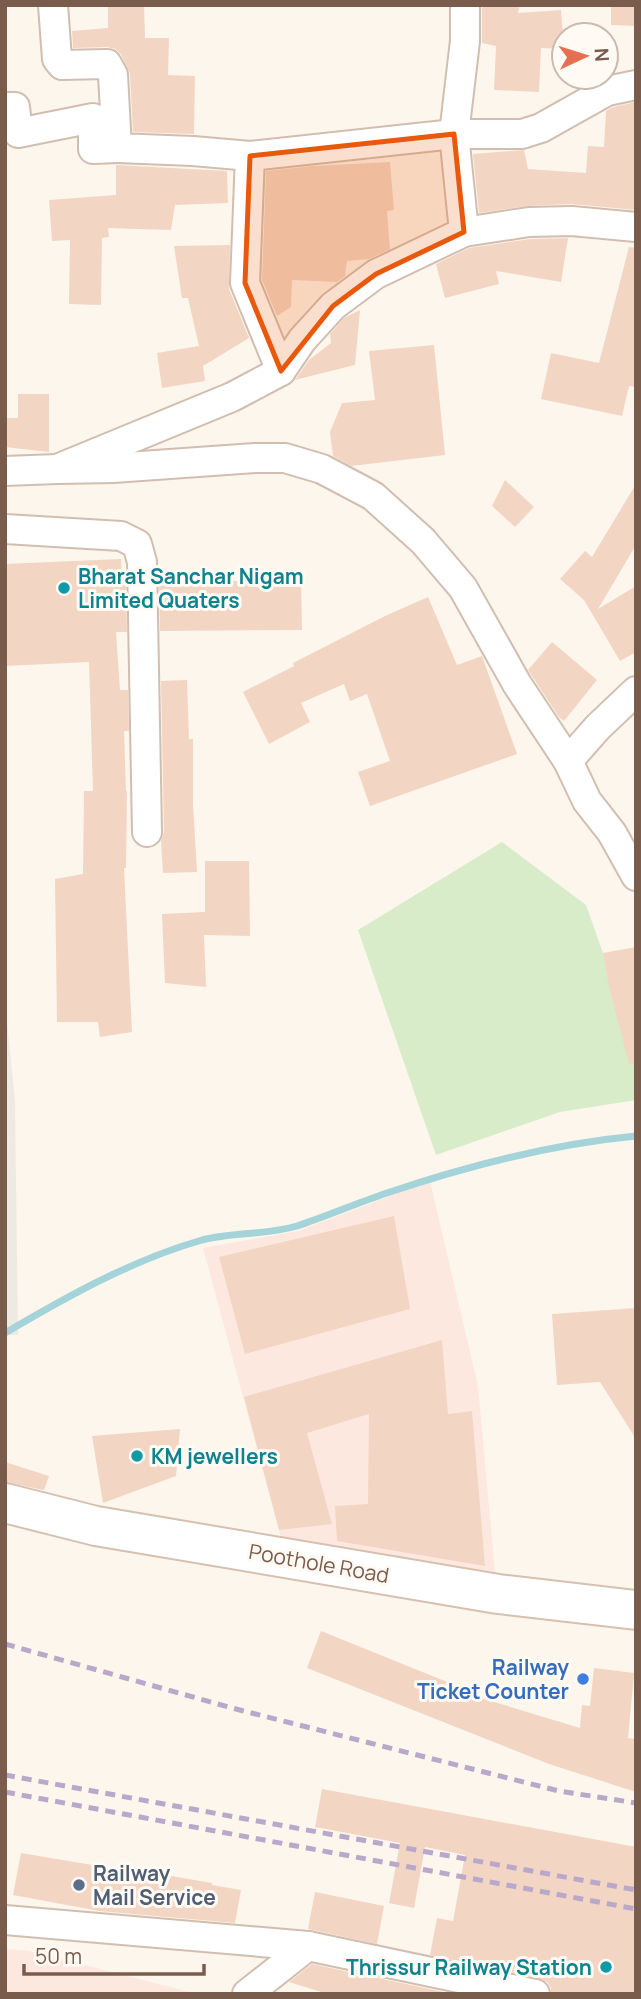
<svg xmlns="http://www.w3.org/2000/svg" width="641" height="1999" viewBox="0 0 641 1999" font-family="Manrope,sans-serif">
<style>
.commercial{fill:#fde8e0}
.industrial{fill:#efe9e4}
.green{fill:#d8ecc9}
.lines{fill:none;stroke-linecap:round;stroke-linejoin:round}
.stream{stroke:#a5d3da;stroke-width:7}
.building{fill:#f3d5c3}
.street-casing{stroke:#d1beb0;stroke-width:32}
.secondary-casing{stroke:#d6c0b0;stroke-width:42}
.street{stroke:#fff;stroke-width:28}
.secondary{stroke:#fff;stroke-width:38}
.rail{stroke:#b9a8c9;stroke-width:5;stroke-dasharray:10 7;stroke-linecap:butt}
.marked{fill:#e8590c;fill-opacity:0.2;stroke:#e8590c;stroke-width:5;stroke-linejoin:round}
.culture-dot{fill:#0f9aa8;stroke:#fffaf3;stroke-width:2.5}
.shop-dot{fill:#3f7fe0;stroke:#fffaf3;stroke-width:2.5}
.service-dot{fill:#5c6f8a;stroke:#fffaf3;stroke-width:2.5}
.labels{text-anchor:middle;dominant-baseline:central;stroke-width:6;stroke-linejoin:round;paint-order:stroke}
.culture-label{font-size:21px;font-weight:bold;fill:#0d838f;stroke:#fffaf3;text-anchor:start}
.street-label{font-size:21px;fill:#7a5c4d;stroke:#fffaf3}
.shop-label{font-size:21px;font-weight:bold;fill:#366cbe;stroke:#fffaf3;text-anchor:end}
.service-label{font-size:21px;font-weight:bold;fill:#4e5e75;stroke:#fffaf3;text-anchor:start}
</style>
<rect width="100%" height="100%" fill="#fdf6ec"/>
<g class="commercial">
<polygon points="430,1181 478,1386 495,1572 281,1538 203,1248 298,1231"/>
<polygon points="5,1949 31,1951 197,1994 5,1994"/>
</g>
<polygon class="industrial" points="5,1002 15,1101 18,1335 5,1335"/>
<polygon class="green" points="502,842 586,905 603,953 636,1032 636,1100 560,1112 436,1155 358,930"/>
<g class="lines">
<path class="stream" d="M5 1333C68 1296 132 1260 202 1240 233 1232 267 1235 297 1226 327 1216 357 1203 387 1193 467 1166 551 1144 636 1136"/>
</g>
<g class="building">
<polygon points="108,5 144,5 145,38 169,38 168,75 195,76 194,134 133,132 130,74 121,54 115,49 107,47 73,48 72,31 108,28"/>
<polygon points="482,5 520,5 518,13 561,10 564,49 541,48 539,92 494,90 496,46 482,43"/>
<polygon points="611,5 636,5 636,26 611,25"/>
<polygon points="636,102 636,210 572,204 527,206 479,213 473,154 524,150 528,169 586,173 588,146 604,147 606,111 613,107"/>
<polygon points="390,162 394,210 387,211 390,249 369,259 347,261 345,276 337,282 292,280 291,307 277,316 262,280 266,171 313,166"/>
<polygon points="116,165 227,171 228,203 175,205 171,230 108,228 109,237 102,238 101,305 69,304 70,240 52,241 49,200 116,195"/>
<polygon points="568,238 561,282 496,271 499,284 445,298 436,264 469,248 530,239"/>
<polygon points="230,245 229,289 249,338 203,366 205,381 162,388 157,353 199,346 188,298 182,298 174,246"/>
<polygon points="629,247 636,248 636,387 629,386 622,416 541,399 551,353 599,363"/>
<polygon points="360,310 355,365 295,380 309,360 331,343 330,334 344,318"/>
<polygon points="434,345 445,455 351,466 333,456 330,432 342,403 375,400 369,351"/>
<polygon points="18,394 49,394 49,452 5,447 5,418 18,418"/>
<polygon points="505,480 534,507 515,527 492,506"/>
<polygon points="636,484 636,545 598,609 636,586 636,652 620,661 584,600 560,579 585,551 592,557"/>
<polygon points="121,559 122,582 126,582 127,632 116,632 120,690 128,690 129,731 124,731 126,791 127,791 126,868 124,868 132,1032 100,1037 98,1022 57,1022 55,879 83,874 84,791 93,791 89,662 5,666 5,564"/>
<polygon points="301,580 302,630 160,631 159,582"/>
<polygon points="428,597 457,665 482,656 517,754 370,806 358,772 390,761 367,694 350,701 344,684 301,703 310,722 269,744 243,692 294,666 293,663 385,616"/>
<polygon points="552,642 597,680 564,721 559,717 528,670"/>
<polygon points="187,680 189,739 193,739 193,804 197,872 163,873 161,841 164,832 161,681"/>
<polygon points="205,861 249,861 250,936 204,935 206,987 165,983 162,914 205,912"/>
<polygon points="636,947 636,1063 629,1064 609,986 603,953"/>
<polygon points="394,1216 410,1309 245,1354 219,1257"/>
<polygon points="636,1308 636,1439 600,1382 557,1385 552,1314"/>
<polygon points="442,1340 448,1414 472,1411 485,1566 337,1541 335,1506 368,1504 369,1414 307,1433 332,1524 279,1530 244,1397"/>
<polygon points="180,1429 176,1476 103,1503 92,1436"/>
<polygon points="5,1462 49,1476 44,1490 5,1482"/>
<polygon points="321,1631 462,1688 461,1692 580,1728 582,1705 590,1706 594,1668 634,1673 628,1738 636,1739 636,1792 549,1764 307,1668"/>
<polygon points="322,1789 636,1847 636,1994 551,1994 551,1988 547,1982 538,1978 430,1955 437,1918 453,1921 465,1855 425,1847 414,1908 389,1903 400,1843 315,1827"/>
<polygon points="21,1853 134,1872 134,1873 170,1878 171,1876 212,1883 212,1885 241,1890 235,1923 99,1911 13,1895"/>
<polygon points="315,1892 384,1906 377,1944 308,1929"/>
<polygon points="312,1964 453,1994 328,1994 289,1982"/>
</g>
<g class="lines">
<defs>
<g id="street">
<polyline points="53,5 57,59 62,65 107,64 113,75 117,148 193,151 250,156"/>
<polyline points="5,107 15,107 18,133 93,118 93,149 117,148"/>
<polyline points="464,232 454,134 522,134 541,128 607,91 636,85"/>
<polyline points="281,371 245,283 250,156 454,134 465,41 465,5"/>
<polyline points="57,469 113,468 255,458 285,458 322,469 373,496 423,541 463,588 517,684 568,761 587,801 612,833 636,876"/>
<polyline points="5,471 57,469 232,397 281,371 302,340 333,306 376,274 464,232 529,222 572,221 636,227"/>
<polyline points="5,529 121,536 137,544 142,562 147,832"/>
<polyline points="568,761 598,727 636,691"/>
<polyline points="5,1920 308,1946 535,1994"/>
<polyline points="247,1994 308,1946"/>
</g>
<polyline id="secondary" points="5,1503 96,1526 498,1594 636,1610"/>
</defs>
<use href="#street" class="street-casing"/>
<use href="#secondary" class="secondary-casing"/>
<use href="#street" class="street"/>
<use href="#secondary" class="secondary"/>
<g class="rail">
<polyline points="5,1644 232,1708 559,1791 636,1803"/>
<polyline points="5,1775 636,1890"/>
<polyline points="5,1792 636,1909"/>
</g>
</g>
<path class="marked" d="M454 134 464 232 376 274 333 306 281 371 245 283 250 156Z"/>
<g class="culture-dot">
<circle cx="64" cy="588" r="7"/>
<circle cx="137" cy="1456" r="7"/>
<circle cx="606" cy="1967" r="7"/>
</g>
<circle class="shop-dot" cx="583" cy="1679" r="7"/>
<circle class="service-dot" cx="79" cy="1885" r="7"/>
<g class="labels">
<g class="culture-label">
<text x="78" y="576">Bharat Sanchar Nigam<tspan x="78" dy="24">Limited Quaters</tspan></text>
<text x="151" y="1456">KM jewellers</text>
<text x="592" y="1967" text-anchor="end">Thrissur Railway Station</text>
</g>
<g class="street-label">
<text transform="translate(319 1563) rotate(10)">Poothole Road</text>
</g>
<g class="shop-label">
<text x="569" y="1667">Railway<tspan x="569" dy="24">Ticket Counter</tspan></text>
</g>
<g class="service-label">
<text x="93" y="1873">Railway<tspan x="93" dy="24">Mail Service</tspan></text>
</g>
</g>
<rect width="641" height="1999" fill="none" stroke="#7a5c4d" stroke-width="14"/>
<g transform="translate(585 56) rotate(86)"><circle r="33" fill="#fffaf3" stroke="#cabbb1" stroke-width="2"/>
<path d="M0-5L12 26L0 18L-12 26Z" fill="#e76f51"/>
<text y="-10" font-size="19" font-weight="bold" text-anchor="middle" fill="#7a5c4d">N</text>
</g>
<path d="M24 1964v10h180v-10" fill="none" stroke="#7a5c4d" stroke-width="3.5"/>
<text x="35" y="1964" font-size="21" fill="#7a5c4d" stroke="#fffaf3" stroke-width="5" paint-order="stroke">50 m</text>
</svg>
